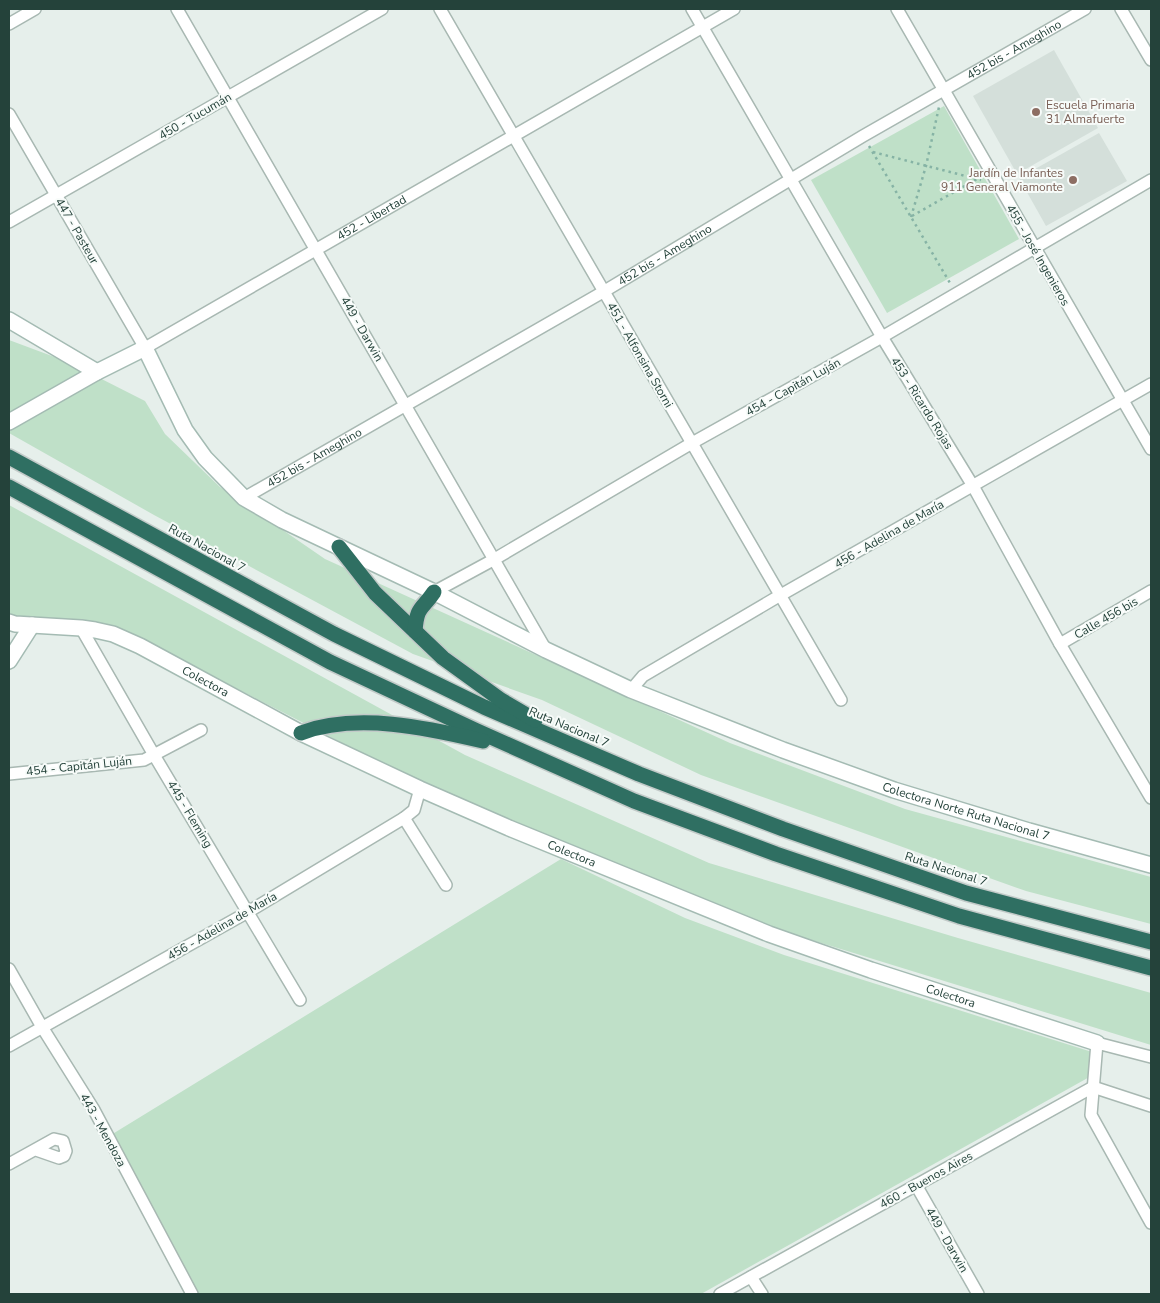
<svg xmlns="http://www.w3.org/2000/svg" width="1160" height="1303" viewBox="0 0 1160 1303" font-family="'Nunito Sans',sans-serif">
<style>
.built{fill:#d4dfda}
.green{fill:#bfe0c8}
.lines{fill:none;stroke-linecap:round;stroke-linejoin:round}
.street-casing{stroke:#a8b8b2;stroke-width:14}
.secondary-casing{stroke:#a4bbb3;stroke-width:18}
.highway-casing{stroke:#c2cac8;stroke-width:18}
.path{stroke:#86b3a5;stroke-width:2.5;stroke-dasharray:2.5 4;stroke-linecap:butt}
.street{stroke:#fff;stroke-width:11}
.secondary{stroke:#fff;stroke-width:15}
.highway{stroke:#2f6f62;stroke-width:15}
.education-dot{fill:#8d6e63;stroke:#f7fbf9;stroke-width:2}
.labels{text-anchor:middle;dominant-baseline:central;stroke-width:4;stroke-linejoin:round;paint-order:stroke}
.street-label{font-size:12px;fill:#24423a;stroke:#f7fbf9}
.education-label{font-size:12px;fill:#785e54;stroke:#f7fbf9;text-anchor:start}
</style>
<rect width="100%" height="100%" fill="#e6efeb"/>
<g class="built">
<polygon points="1054,50 1098,128 1017,174 973,96"/>
<polygon points="1099,133 1127,181 1046,226 1019,178"/>
</g>
<g class="green">
<polygon points="944,106 1019,239 887,313 811,180"/>
<polygon points="9,340 68,362 145,401 165,434 220,487 325,559 730,743 905,809 1151,877 1151,924 1026,891 701,775 542,700 413,654 154,515 9,433"/>
<polygon points="9,505 465,755 709,863 958,938 1151,993 1151,1045 776,929 508,821 393,769 125,631 98,625 9,616"/>
<polygon points="561,859 685,918 784,955 1092,1052 1093,1075 701,1294 188,1294 106,1138"/>
</g>
<g class="lines">
<defs>
<g id="street">
<polyline points="177,9 546,650"/>
<polyline points="440,9 841,700"/>
<polyline points="692,9 882,337 973,486 1060,644 1151,798"/>
<polyline points="897,9 1151,449"/>
<polyline points="1121,9 1151,60"/>
<polyline points="9,24 35,9"/>
<path id="s1" d="M9 114 145 348 734 9"/>
<polyline points="9,222 382,9"/>
<path id="s2" d="M244 498 603 292 863 136 1085 9"/>
<polyline points="434,592 493,560 692,443 882,337 1151,180"/>
<polyline points="81,628 154,755 300,1000"/>
<polyline points="1060,644 1151,591"/>
<polyline points="631,690 643,676 779,596 1151,384"/>
<polyline points="9,774 144,760 201,730"/>
<polyline points="404,818 446,885"/>
<polyline points="9,969 42,1027 94,1110 192,1294"/>
<polyline points="9,1046 248,912 404,818 414,810 420,789"/>
<polyline points="1151,1057 1097,1043 1091,1115 1151,1223"/>
<polyline points="1093,1087 1151,1106"/>
<polyline points="9,1164 54,1139 63,1141 66,1151 64,1156 59,1158 36,1150"/>
<polyline points="916,1185 978,1294"/>
<polyline points="751,1277 762,1294"/>
<polyline points="720,1294 1093,1087"/>
</g>
<g id="secondary">
<polyline points="9,320 97,372"/>
<path id="s3" d="M9 422 97 372 145 348 185 430 205 458 244 498 282 520 434 592 546 650 631 690 783 750 894 790 1029 831 1151 865"/>
<path id="s4" d="M9 622 15 624 81 628 95 630 113 634 140 646 301 733 420 789 509 828 769 934 871 970 1097 1043"/>
<polyline points="9,661 32,625"/>
</g>
<g id="highway">
<polyline points="9,457 334,634 484,707 639,774 783,829 966,893 1151,942"/>
<polyline points="9,487 330,662 475,730 634,801 776,854 959,916 1151,968"/>
<polyline points="339,547 375,593 443,658 501,700 535,720"/>
<path d="M415 631C417 605 422 610 434 592"/>
<path d="M301 733C356 712 428 728 483 741"/>
</g>
</defs>
<use href="#street" class="street-casing"/>
<use href="#secondary" class="secondary-casing"/>
<use href="#highway" class="highway-casing"/>
<g class="path">
<polyline points="869,146 950,283"/>
<polyline points="873,152 981,180"/>
<polyline points="912,216 977,179"/>
<polyline points="911,217 926,166 939,107"/>
</g>
<use href="#street" class="street"/>
<use href="#secondary" class="secondary"/>
<use href="#highway" class="highway"/>
</g>
<g class="education-dot">
<circle cx="1036" cy="112" r="5"/>
<circle cx="1073" cy="180" r="5"/>
</g>
<g class="labels">
<g class="street-label">
<text stroke="none"><textPath href="#s2" startOffset="891">452 bis - Ameghino</textPath></text>
<text transform="translate(195 116) rotate(-30)">450 - Tucumán</text>
<text stroke="none"><textPath href="#s1" startOffset="532">452 - Libertad</textPath></text>
<text transform="translate(77 231) rotate(60)">447 - Pasteur</text>
<text stroke="none"><textPath href="#s2" startOffset="486">452 bis - Ameghino</textPath></text>
<text transform="translate(1038 255) rotate(60)">455 - José Ingenieros</text>
<text transform="translate(362 329) rotate(60)">449 - Darwin</text>
<text transform="translate(640 355) rotate(60)">451 - Alfonsina Storni</text>
<text transform="translate(793 387) rotate(-29)">454 - Capitán Luján</text>
<text transform="translate(922 403) rotate(58)">453 - Ricardo Rojas</text>
<text stroke="none"><textPath href="#s2" startOffset="81">452 bis - Ameghino</textPath></text>
<text transform="translate(889 534) rotate(-30)">456 - Adelina de María</text>
<text transform="translate(207 548) rotate(29)">Ruta Nacional 7</text>
<text transform="translate(1106 618) rotate(-30)">Calle 456 bis</text>
<text stroke="none"><textPath href="#s4" startOffset="209">Colectora</textPath></text>
<text transform="translate(569 727) rotate(23)">Ruta Nacional 7</text>
<text transform="translate(79 766) rotate(-6)">454 - Capitán Luján</text>
<text stroke="none"><textPath href="#s3" startOffset="1125">Colectora Norte Ruta Nacional 7</textPath></text>
<text transform="translate(190 814) rotate(59)">445 - Fleming</text>
<text stroke="none"><textPath href="#s4" startOffset="614">Colectora</textPath></text>
<text transform="translate(946 869) rotate(18)">Ruta Nacional 7</text>
<text transform="translate(222 926) rotate(-30)">456 - Adelina de María</text>
<text stroke="none"><textPath href="#s4" startOffset="1019">Colectora</textPath></text>
<text transform="translate(103 1130) rotate(61)">443 - Mendoza</text>
<text transform="translate(926 1180) rotate(-29)">460 - Buenos Aires</text>
<text transform="translate(947 1240) rotate(60)">449 - Darwin</text>
</g>
<g class="education-label">
<text x="1046" y="105">Escuela Primaria<tspan x="1046" dy="14">31 Almafuerte</tspan></text>
<text x="1063" y="173" text-anchor="end">Jardín de Infantes<tspan x="1063" dy="14">911 General Viamonte</tspan></text>
</g>
</g>
<rect width="1160" height="1303" fill="none" stroke="#24423a" stroke-width="20"/>
</svg>
